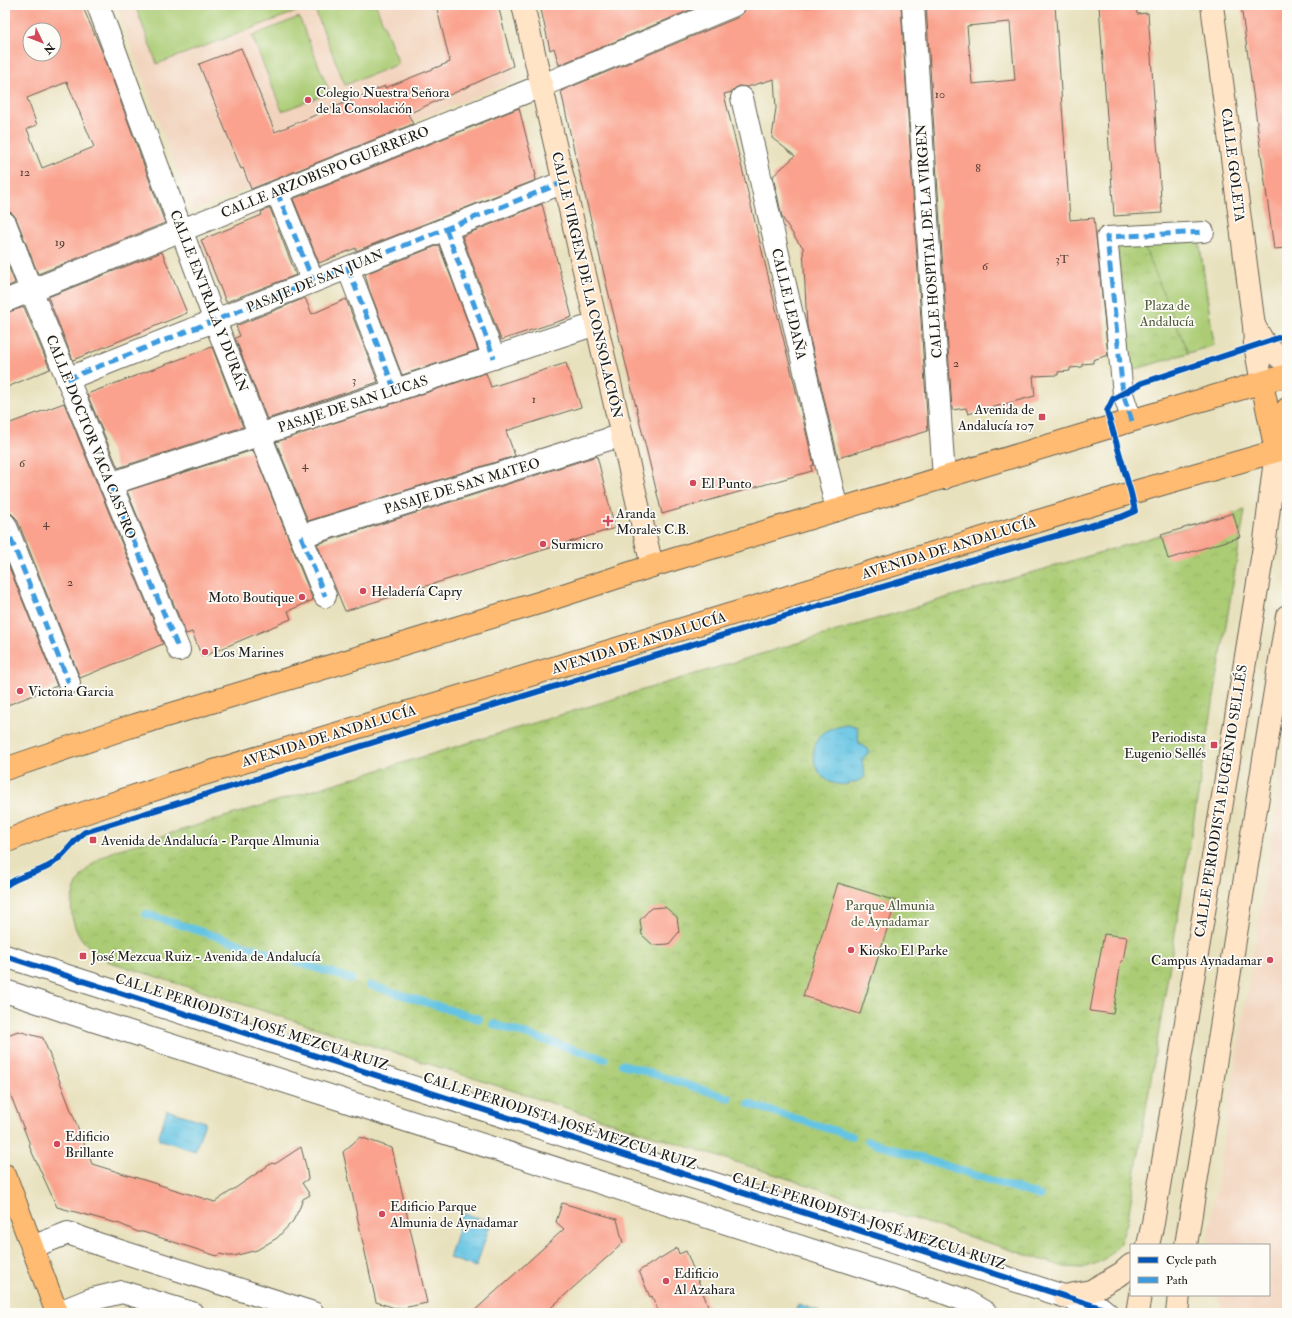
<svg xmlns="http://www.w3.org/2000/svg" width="1292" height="1318" viewBox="0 0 1292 1318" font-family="'IM FELL Double Pica',serif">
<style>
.built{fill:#f2d4be}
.park{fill:url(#park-crowns);stroke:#647448}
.garden{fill:#abcc74;stroke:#647448}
.water{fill:url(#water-ripples);stroke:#407080}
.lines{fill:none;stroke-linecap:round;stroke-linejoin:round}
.stream{stroke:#65c4e3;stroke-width:8}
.building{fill:#faa28d;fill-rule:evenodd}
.pedestrian-casing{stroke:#636154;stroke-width:22}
.minor-casing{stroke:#636154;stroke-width:24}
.tertiary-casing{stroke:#636154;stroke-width:24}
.secondary-casing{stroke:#636154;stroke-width:24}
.primary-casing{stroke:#636154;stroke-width:24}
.pedestrian{stroke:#fff;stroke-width:20}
.minor{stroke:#fff;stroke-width:22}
.tertiary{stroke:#fff;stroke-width:22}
.secondary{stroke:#ffe4c6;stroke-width:22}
.primary{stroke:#ffbb71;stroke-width:22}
.quiet{stroke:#3c9bdf;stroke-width:5;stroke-dasharray:10 5;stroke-linecap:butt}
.cycleway-casing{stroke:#fdfcf7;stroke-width:8}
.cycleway{stroke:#0057b8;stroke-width:6}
.poi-dot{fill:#d1495b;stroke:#fdfcf7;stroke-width:1.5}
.labels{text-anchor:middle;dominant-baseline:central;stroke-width:3.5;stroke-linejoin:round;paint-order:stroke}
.number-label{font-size:12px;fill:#543e38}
.poi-label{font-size:14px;fill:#1c1c1c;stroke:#fdfcf7;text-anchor:start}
.street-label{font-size:14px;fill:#1c1c1c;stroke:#fdfcf7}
.park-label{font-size:14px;fill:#4e5a3b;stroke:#fdfcf7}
</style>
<defs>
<pattern id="park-crowns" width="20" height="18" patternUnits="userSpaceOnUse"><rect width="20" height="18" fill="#abcc74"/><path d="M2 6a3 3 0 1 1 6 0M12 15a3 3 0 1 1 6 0" fill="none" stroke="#93af64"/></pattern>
<pattern id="water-ripples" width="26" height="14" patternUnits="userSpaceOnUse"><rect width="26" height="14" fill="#65c4e3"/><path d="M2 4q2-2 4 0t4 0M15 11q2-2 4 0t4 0" fill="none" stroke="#57a8c2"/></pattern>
</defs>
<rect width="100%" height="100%" fill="#fdfcf7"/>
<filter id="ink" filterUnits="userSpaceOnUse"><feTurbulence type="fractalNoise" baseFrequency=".025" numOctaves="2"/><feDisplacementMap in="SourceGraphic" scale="8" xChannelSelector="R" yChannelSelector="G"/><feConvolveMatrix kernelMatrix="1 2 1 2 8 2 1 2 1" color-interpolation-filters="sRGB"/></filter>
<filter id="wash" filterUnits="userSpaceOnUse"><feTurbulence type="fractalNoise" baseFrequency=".012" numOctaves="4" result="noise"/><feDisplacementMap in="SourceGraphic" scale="16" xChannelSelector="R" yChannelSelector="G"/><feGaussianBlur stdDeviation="0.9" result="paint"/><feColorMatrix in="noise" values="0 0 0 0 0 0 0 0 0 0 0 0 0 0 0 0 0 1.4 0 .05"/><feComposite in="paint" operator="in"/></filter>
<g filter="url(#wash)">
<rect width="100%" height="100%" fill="#e8e1bd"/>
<g class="built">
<polygon points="116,5 498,5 516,80 192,211"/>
<polygon points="1287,743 1287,1313 1222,1313 1217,1295 1269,1295 1269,1245 1207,1245"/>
</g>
<g class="park">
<polygon points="1199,240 1214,345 1130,371 1117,244"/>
<path d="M1245 510 1127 1224 1119 1245 1104 1260 1083 1268 1064 1267 107 961C100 955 91 950 85 943 67 923 67 894 84 873 92 862 104 856 116 850L939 600Z"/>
</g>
<g class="garden">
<polygon points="135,5 296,5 298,11 157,64"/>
<polygon points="313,5 376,5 399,64 345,85"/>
<polygon points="299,17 330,93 282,111 252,36"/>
<polygon points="1199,240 1214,345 1188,353 1143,243"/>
</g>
<g class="water">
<path d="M848 724 857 727 859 743 870 751 862 760 865 777C815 809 788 729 848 724Z"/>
<polygon points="167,1110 205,1122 195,1151 158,1139"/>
<polygon points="463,1213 491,1222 476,1267 449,1258"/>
<polygon points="798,1304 819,1311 819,1313 795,1313"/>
</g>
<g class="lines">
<g class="stream">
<polyline points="146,914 351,979"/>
<polyline points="370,985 479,1019"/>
<polyline points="493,1024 605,1059"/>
<polyline points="622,1064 729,1098"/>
<polyline points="749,1104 852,1136"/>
<polyline points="868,1141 1040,1196"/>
</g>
</g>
<g id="blocks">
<g class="building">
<path d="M13 5H82L104 56 165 223 38 274 16 218 12 213 5 211V8ZM30 30H54V54H30ZM67 82 94 147 42 168 27 129 37 125 27 98Z"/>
<polygon points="436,5 498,5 513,66 408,114 413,124 251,189 243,168 241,169 199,64 241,48 275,132 385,86 385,88 450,62"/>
<polygon points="540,5 702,5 559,65 554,48 550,50"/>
<polygon points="746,5 797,5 797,8 832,5 901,5 928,431 838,458 807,326 803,247 798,242 782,217 773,176 795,156 772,138 776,108 774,79 747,87 739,86 734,89 732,92 724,94 814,465 811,466 812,471 662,514 573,146 561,91 739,17 744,12"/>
<path d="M926 5H1055L1070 220 1094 218 1096 237 1108 355 1093 360V363L1082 364V367L1070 368V371L1058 372V375L1033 376 1035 396 968 414 966 408 952 410ZM1010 22 1015 80 972 84 967 26Z"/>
<polygon points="1099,5 1136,5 1137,14 1148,13 1162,213 1114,216"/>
<polygon points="1241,5 1287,5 1287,248 1274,249"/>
<polygon points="519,108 536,175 535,175 536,180 356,251 356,248 319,263 293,199"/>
<polygon points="542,204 572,317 501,340 462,236"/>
<polygon points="270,208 296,275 226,302 201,240 262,215 261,212"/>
<polygon points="439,245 478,350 402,375 369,289 365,274"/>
<polygon points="162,252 187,313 73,360 48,297"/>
<polygon points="5,258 15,283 5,288"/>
<polygon points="305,298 312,314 346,299 378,382 267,419 235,338 240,336 236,326"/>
<polygon points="24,307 50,369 5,388 5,313"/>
<polygon points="212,347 243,427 118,468 87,394"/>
<polygon points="566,363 581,407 506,431 515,456 308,521 276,442 486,373 491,387"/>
<polygon points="64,403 163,644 80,678 17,519 12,514 5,512 5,425"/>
<polygon points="253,450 313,600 288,611 291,619 202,657 192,632 186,634 127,491"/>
<polygon points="597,456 615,528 345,611 317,544"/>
<polygon points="1233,513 1240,537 1168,559 1161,535"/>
<polygon points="5,557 57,686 5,706"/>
<polygon points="838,883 896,901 860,1014 803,996"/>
<polygon points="665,907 677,917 679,932 669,944 653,945 642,935 640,920 651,908"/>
<polygon points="1104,934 1127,937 1123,961 1121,961 1113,1014 1090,1011"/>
<polygon points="18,1031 43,1038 92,1164 215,1202 272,1163 275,1164 301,1147 306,1166 308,1179 302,1183 310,1195 303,1199 300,1207 293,1221 277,1238 257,1250 234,1256 228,1256 220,1254 217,1256 143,1232 138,1232 120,1224 57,1207 30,1148 29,1142 9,1091 5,1085 5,1036"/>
<polygon points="360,1137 392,1148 427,1303 398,1309 376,1302 343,1152"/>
<polygon points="562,1203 617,1219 623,1243 545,1313 472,1313 564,1229 556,1222"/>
<polygon points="677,1248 679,1254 686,1251 711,1313 659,1313 652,1296 650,1297 639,1271"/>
</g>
</g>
</g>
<g filter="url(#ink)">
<use href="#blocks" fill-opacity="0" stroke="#636154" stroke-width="1"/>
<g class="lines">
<defs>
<polyline id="pedestrian" points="1132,421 1123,394 1107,237 1204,232"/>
<g id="minor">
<polyline points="98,5 215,321 257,428 325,596"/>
<polyline points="913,5 944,478"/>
<polyline points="541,86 734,5"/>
<polyline points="742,98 837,510"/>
<polyline points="277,192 313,281"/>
<polyline points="5,223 31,290 179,650"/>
<polyline points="446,229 494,358"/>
<polyline points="348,268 395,391"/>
<polyline points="67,379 564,182"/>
<polyline points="110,484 596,324"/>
<polyline points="5,524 69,683"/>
<polyline points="301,536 622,435"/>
</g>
<g id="tertiary">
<polyline points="5,301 541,86"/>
<polyline points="5,956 1101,1308 1107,1313"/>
<polyline points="5,992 8,992 86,1018 939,1291 964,1300 986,1313"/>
<polyline points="32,1247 68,1233 101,1245 313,1313"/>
<polyline points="57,1313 89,1300 122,1292 192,1313"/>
</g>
<g id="secondary">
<polyline points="523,5 652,566"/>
<polyline points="1212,5 1254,326 1255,345 1262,383"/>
<path d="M1255 327C1264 344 1270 352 1287 362"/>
<polyline points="1148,1245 1153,1223 1265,540 1276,451"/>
<polyline points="1186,1245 1287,616"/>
<polyline points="1064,1296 1091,1291 1122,1273 1131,1265"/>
<polyline points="1137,1313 1140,1295"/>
<polyline points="1177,1313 1179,1295"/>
</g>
<g id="primary">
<polyline points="1262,383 1276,451"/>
<polyline points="1277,442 1284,413 1287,409"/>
<polyline points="5,769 129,727 545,601 652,566 1110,427 1287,375"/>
<polyline points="5,842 31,831 78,815 174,783 1131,493 1287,448"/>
<polyline points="5,1175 57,1313"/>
</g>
</defs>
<use href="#pedestrian" class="pedestrian-casing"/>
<use href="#minor" class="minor-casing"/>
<use href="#tertiary" class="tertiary-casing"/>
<use href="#secondary" class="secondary-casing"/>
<use href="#primary" class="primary-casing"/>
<use href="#pedestrian" class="pedestrian"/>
<use href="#minor" class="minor"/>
<use href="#tertiary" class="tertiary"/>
<use href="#secondary" class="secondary"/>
<use href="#primary" class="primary"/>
<g class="quiet">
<polyline points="277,192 313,281"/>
<polyline points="446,229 494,358"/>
<polyline points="348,268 395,391"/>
<polyline points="67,379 564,182"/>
<polyline points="1132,421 1123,394 1107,237 1204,232"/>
<polyline points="110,484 179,650"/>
<polyline points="5,524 69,683"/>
<polyline points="301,536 325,596"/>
</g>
<defs>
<g id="cycleway">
<path d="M5 886C18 876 33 874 47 867 63 859 71 842 85 832 430 725 774 617 1121 517L1135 511 1131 493 1107 411 1113 399 1142 383 1287 335"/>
<polyline points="5,956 1101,1308 1107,1313"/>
</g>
</defs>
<use href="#cycleway" class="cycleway-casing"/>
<use href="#cycleway" class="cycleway"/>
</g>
</g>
<g class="poi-dot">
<circle cx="308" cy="100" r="4"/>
<rect x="1038" y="413" width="8" height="8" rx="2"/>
<circle cx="693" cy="483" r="4"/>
<path d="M606 515h4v4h4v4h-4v4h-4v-4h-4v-4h4z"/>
<circle cx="543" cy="544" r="4"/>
<circle cx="363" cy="591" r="4"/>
<circle cx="302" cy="597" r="4"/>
<circle cx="205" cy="652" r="4"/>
<circle cx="20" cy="691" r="4"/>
<rect x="1210" y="741" width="8" height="8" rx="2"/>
<rect x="89" y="836" width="8" height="8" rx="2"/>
<circle cx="851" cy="950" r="4"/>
<rect x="79" y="952" width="8" height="8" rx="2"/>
<circle cx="1270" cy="960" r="4"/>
<circle cx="57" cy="1144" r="4"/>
<circle cx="382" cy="1214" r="4"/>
<circle cx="666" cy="1281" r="4"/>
</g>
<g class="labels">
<g class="number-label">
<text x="940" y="94">10</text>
<text x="978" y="168">8</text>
<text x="25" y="172">12</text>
<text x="60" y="242">19</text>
<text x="1062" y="259">3T</text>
<text x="985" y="266">6</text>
<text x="956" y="363">2</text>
<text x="354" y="380">3</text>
<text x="534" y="399">1</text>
<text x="22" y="463">6</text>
<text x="305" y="465">4</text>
<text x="46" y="523">4</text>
<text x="70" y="582">2</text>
</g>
<g class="poi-label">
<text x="316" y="92">Colegio Nuestra Señora<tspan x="316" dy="16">de la Consolación</tspan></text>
<text x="1034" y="409" text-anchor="end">Avenida de<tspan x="1034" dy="16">Andalucía 107</tspan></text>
<text x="701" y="483">El Punto</text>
<text x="616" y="513">Aranda<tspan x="616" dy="16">Morales C.B.</tspan></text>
<text x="551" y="544">Surmicro</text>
<text x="371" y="591">Heladería Capry</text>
<text x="294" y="597" text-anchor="end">Moto Boutique</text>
<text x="213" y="652">Los Marines</text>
<text x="28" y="691">Victoria Garcia</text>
<text x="1206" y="737" text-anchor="end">Periodista<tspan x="1206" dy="16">Eugenio Sellés</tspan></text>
<text x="101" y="840">Avenida de Andalucía - Parque Almunia</text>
<text x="859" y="950">Kiosko El Parke</text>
<text x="91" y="956">José Mezcua Ruiz - Avenida de Andalucía</text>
<text x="1262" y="960" text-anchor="end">Campus Aynadamar</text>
<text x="65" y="1136">Edificio<tspan x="65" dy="16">Brillante</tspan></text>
<text x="390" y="1206">Edificio Parque<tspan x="390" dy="16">Almunia de Aynadamar</tspan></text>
<text x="674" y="1273">Edificio<tspan x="674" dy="16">Al Azahara</tspan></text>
</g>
<g class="street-label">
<text transform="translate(1233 165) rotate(83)">CALLE GOLETA</text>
<text transform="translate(325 172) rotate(-22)">CALLE ARZOBISPO GUERRERO</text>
<text transform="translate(929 241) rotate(-94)">CALLE HOSPITAL DE LA VIRGEN</text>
<text transform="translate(315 281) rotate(-22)">PASAJE DE SAN JUAN</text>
<text transform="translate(587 285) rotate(77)">CALLE VIRGEN DE LA CONSOLACIÓN</text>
<text transform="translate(209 301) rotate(69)">CALLE ENTRALA Y DURÁN</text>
<text transform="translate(789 304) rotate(77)">CALLE LEDAÑA</text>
<text transform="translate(353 404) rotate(-18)">PASAJE DE SAN LUCAS</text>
<text transform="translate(91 437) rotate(68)">CALLE DOCTOR VACA CASTRO</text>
<text transform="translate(462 486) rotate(-17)">PASAJE DE SAN MATEO</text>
<text transform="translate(949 548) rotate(-17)">AVENIDA DE ANDALUCÍA</text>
<text transform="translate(639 643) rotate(-17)">AVENIDA DE ANDALUCÍA</text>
<text transform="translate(329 736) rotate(-17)">AVENIDA DE ANDALUCÍA</text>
<text transform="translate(1221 801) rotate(-81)">CALLE PERIODISTA EUGENIO SELLÉS</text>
<text transform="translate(252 1022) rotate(18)">CALLE PERIODISTA JOSÉ MEZCUA RUIZ</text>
<text transform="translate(560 1121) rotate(18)">CALLE PERIODISTA JOSÉ MEZCUA RUIZ</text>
<text transform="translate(869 1221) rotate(18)">CALLE PERIODISTA JOSÉ MEZCUA RUIZ</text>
</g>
<g class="park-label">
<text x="1167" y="305">Plaza de<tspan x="1167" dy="16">Andalucía</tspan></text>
<text x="890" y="905">Parque Almunia<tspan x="890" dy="16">de Aynadamar</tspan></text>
</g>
</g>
<rect width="1292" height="1318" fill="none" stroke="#fdfcf7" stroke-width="20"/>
<rect x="1130" y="1244" width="140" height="52" fill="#fdfcf7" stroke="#a3a29f"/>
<rect x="1138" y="1257" width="20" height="6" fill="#0057b8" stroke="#a3a29f"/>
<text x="1166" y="1264" font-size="12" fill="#1c1c1c">Cycle path</text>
<rect x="1138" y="1277" width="20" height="6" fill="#3c9bdf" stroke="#a3a29f"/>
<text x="1166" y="1284" font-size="12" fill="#1c1c1c">Path</text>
<g transform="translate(42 42) rotate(133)"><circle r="19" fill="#fdfcf7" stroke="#a3a29f"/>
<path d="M0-3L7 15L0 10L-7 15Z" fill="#d1495b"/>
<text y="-6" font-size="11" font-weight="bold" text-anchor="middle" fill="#1c1c1c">N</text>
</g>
</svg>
